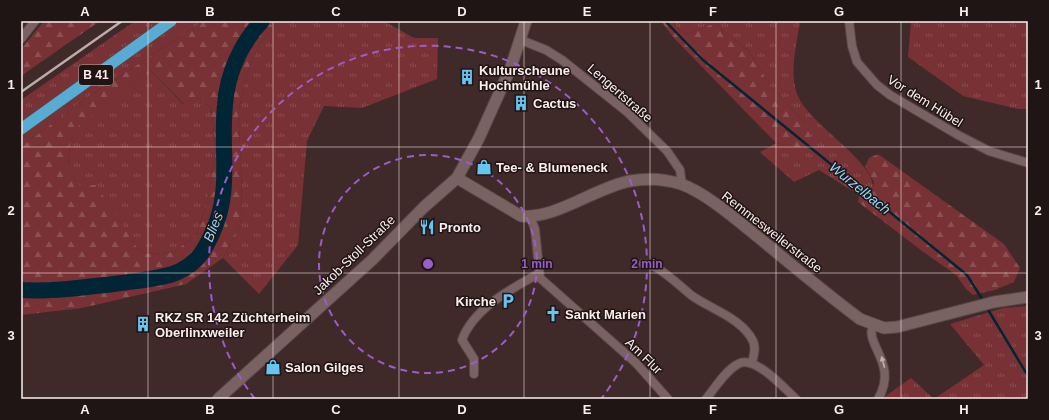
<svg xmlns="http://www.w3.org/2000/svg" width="1049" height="420" viewBox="0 0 1049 420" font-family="Helvetica,sans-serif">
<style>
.grass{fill:url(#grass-tufts)}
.forest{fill:url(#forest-firs);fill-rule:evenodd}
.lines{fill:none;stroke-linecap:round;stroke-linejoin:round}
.stream{stroke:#002534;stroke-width:2.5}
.river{stroke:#002534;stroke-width:16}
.minor-casing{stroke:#594747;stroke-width:10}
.secondary-casing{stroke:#594747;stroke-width:13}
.trunk-casing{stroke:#594747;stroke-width:13}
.minor{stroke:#7b6262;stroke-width:8}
.secondary{stroke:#7b6262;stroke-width:11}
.trunk{stroke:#58acd3;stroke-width:11}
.rail{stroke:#bdacab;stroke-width:2.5}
.oneway{fill:#c2afae}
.grid{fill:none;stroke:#fdeeed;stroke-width:1;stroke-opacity:0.55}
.ring{fill:none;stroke:#9c5cca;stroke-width:2;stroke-dasharray:7 5}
.labels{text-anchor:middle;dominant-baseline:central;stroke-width:3;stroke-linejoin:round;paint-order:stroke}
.shield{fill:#1f1515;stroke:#baadac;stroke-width:1}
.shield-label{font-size:12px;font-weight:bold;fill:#fdeeed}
.poi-label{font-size:13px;font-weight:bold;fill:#fdeeed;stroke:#1f1515;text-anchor:start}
.street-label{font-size:13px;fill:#fdeeed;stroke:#1f1515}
.water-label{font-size:14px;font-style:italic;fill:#8cd9ff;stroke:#1f1515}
.centre{fill:#9c5cca;stroke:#1f1515;stroke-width:2}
.ring-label{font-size:12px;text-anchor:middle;font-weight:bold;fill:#9c5cca;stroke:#1f1515;stroke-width:3;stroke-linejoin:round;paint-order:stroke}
.neatline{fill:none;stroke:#fdeeed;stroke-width:1.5}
.grid-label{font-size:13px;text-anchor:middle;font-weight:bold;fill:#fdeeed}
</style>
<defs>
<pattern id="grass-tufts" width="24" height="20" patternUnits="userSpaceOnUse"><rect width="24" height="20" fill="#783134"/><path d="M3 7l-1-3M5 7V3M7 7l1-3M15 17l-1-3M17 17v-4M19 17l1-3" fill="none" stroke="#8c4f52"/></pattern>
<pattern id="forest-firs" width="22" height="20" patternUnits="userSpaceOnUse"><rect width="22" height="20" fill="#783134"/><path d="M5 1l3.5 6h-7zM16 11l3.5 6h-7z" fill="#8c4f52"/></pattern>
</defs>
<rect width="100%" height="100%" fill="#3f2929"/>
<g class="grass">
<polygon points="135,21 204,21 85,99 21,147 21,100"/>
<polygon points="280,21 384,21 414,38 438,38 437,79 362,108 324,106 307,141 298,245 259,294 223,258 242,219 241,160 238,114 247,73 259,44"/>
<path d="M673 21H800C797 45 789 70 797 94 808 124 876 162 873 188L859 195 819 170 794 182 760 152 776 143 796 147 806 124 771 87 749 52 715 23 687 34 677 28Z"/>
<polygon points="911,21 1028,21 1028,109 1018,109 963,96 908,57"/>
<polygon points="151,71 183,104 194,97 211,107 216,151 208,197 197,234 174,252 148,254 138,249 96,186 78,185 68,169 70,144 77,126"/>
<polygon points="1028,306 1028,399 883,399 887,395 911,378 934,399 984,365 950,324 1003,308"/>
</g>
<g class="forest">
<polygon points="44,21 100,21 21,76 21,49"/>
<path d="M204 21H280L259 44 247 73 238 114 241 160 242 219 223 258 186 284 82 308 21 315V147L85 99ZM151 71 184 104 194 97 211 107 216 151 208 197 197 234 174 252 148 254 138 249 96 185H78L68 168 70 144 77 127Z"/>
<polygon points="661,21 673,21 677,28 687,34 715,23 749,52 771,87 806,124 812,141 805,149 776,143 673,37"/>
<polygon points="878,154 1004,244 1020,268 1014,282 995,290 973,295 966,289 956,275 922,251 858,202 859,195 873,188 874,182 865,167 869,158"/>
</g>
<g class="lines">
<g class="stream">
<polyline points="665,21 703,60 967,275 984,302"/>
<polyline points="987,308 1028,376"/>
</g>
<path class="river" d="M21 290C53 292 83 287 114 284 133 281 164 279 180 271 197 262 203 253 211 236 233 191 220 152 225 105 227 74 241 43 262 21"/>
<defs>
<g id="minor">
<polyline points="849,21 852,46 857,62 877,85 890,95 958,135 989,151 1028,163"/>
<polyline points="21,39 35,21"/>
<polyline points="521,40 546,50 562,60 626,111 667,151 680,170 682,185"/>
<polyline points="530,217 535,229 540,278 636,363 668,399"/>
<path d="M643 264C649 264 652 265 657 268 670 276 680 286 691 295 710 309 742 318 753 341 756 348 754 355 752 362"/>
<path d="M873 326C864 344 899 364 878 399"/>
<path d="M474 374V359L462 340C473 309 511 289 538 274"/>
<path d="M706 399C715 388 725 371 738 364 754 354 784 388 796 399"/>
</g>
<g id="secondary">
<path d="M457 178 521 216C557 219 594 188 630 181 646 178 665 179 681 184 706 193 737 220 758 237 792 265 825 293 860 319L884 328 897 327 994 302 1028 297"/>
<polyline points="218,399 372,260 424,207 457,178 479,138 511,67 526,21"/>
</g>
<polyline id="trunk" points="21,129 171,21"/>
</defs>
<use href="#minor" class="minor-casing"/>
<use href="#secondary" class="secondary-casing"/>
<use href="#trunk" class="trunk-casing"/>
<use href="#minor" class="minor"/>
<use href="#secondary" class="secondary"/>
<use href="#trunk" class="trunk"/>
<polyline class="rail" points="21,92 122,21"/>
</g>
<defs><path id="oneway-solid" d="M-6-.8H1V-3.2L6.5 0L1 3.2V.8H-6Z"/></defs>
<use class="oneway" href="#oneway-solid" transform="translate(883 362) rotate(-105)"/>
<path class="grid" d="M148 21V399M273 21V399M399 21V399M524 21V399M650 21V399M776 21V399M901 21V399M21 147H1028M21 273H1028"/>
<g class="ring">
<circle cx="428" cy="264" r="109"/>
<path d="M255 399A219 219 0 1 1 601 399"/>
</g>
<defs>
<symbol id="building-bare" viewBox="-9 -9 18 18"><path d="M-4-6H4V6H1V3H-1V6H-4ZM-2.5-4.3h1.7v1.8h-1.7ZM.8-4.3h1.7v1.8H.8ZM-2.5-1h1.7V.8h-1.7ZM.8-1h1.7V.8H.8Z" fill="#67c4f0" stroke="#1f1515" stroke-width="2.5" paint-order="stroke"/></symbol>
<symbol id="shop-bare" viewBox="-9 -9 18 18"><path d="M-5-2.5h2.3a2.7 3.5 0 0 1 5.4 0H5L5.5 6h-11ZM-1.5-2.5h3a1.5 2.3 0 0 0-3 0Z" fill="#67c4f0" stroke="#1f1515" stroke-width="2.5" paint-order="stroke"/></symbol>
<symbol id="restaurant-bare" viewBox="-9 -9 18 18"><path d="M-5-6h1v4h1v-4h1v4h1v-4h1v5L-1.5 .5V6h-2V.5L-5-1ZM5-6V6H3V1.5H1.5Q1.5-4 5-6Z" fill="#67c4f0" stroke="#1f1515" stroke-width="2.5" paint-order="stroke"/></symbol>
<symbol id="parking-bare" viewBox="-9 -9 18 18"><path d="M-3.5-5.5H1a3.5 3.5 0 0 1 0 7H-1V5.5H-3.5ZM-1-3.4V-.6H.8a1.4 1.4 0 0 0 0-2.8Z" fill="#67c4f0" stroke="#1f1515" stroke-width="2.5" paint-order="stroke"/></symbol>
<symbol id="church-bare" viewBox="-9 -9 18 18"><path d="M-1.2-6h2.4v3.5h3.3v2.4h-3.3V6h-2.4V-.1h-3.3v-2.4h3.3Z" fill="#67c4f0" stroke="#1f1515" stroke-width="2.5" paint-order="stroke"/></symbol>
</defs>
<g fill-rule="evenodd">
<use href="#building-bare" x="456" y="66" width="22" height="22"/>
<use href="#building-bare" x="510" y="92" width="22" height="22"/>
<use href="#shop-bare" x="473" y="156" width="22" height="22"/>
<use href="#restaurant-bare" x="416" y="216" width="22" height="22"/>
<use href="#parking-bare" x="497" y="290" width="22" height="22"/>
<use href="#church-bare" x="542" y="303" width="22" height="22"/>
<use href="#building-bare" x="132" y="313" width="22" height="22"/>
<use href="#shop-bare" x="262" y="356" width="22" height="22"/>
</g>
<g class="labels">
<rect class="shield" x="79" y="65" width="34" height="20" rx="3"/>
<g class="shield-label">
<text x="96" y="75">B 41</text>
</g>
<g class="poi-label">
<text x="479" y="70">Kulturscheune<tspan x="479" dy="15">Hochmühle</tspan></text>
<text x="533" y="103">Cactus</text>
<text x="496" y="167">Tee- &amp; Blumeneck</text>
<text x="439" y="227">Pronto</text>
<text x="496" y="301" text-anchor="end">Kirche</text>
<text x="565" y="314">Sankt Marien</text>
<text x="155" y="317">RKZ SR 142 Züchterheim<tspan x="155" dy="15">Oberlinxweiler</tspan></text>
<text x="285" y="367">Salon Gilges</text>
</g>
<g class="street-label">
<text transform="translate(620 93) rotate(41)">Lengertstraße</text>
<text transform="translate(925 101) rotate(32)">Vor dem Hübel</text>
<text transform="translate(772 232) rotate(38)">Remmesweilerstraße</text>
<text transform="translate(354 255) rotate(-44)">Jakob-Stoll-Straße</text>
<text transform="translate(644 356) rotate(44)">Am Flur</text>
</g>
<g class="water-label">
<text transform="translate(860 188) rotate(39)">Wurzelbach</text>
<text transform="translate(213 227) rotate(-68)">Blies</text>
</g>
</g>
<circle cx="428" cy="264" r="6" class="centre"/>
<g class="ring-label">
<text x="537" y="268">1 min</text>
<text x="647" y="268">2 min</text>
</g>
<rect width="1049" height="420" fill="none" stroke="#1f1515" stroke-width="44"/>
<rect x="22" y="22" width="1005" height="376" class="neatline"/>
<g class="grid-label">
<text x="85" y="16">A</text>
<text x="210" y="16">B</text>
<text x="336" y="16">C</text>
<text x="462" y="16">D</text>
<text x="587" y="16">E</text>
<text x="713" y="16">F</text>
<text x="839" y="16">G</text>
<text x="964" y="16">H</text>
<text x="11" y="89">1</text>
<text x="1038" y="89">1</text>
<text x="11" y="215">2</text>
<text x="1038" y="215">2</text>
<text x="11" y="340">3</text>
<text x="1038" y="340">3</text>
<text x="85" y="414">A</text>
<text x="210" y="414">B</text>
<text x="336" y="414">C</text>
<text x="462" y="414">D</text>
<text x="587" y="414">E</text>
<text x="713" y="414">F</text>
<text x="839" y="414">G</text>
<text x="964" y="414">H</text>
</g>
</svg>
